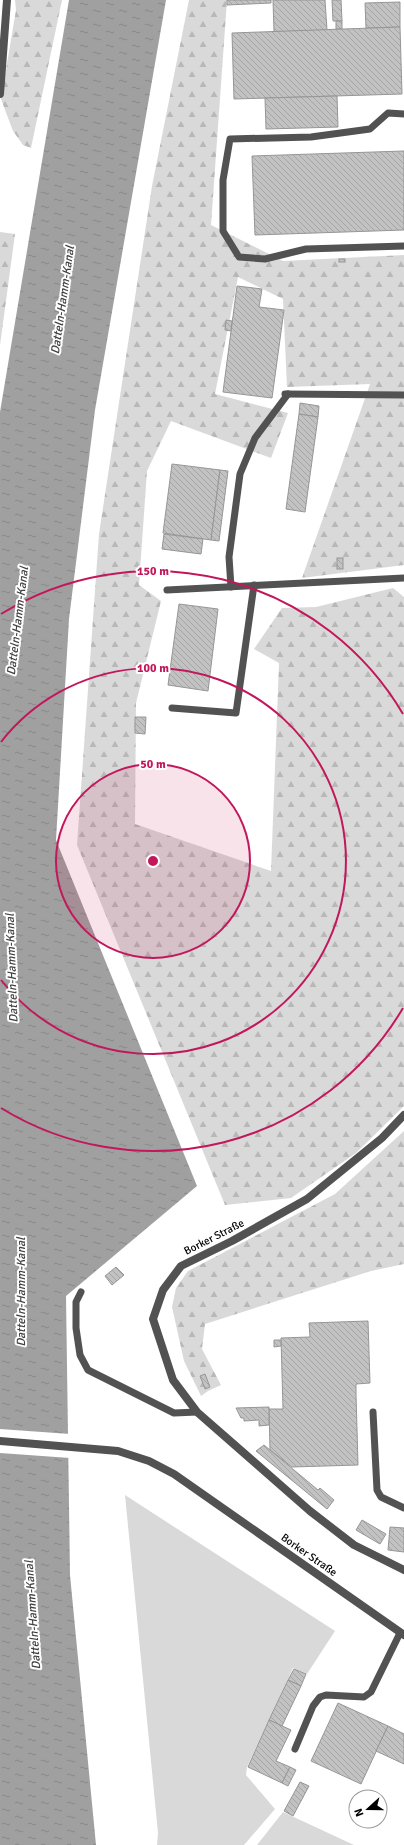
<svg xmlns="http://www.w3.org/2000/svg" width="404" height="1845" viewBox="0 0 404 1845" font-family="Signika,sans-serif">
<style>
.grass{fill:#d9d9d9}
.forest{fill:url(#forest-firs)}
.water{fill:url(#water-ripples)}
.pier{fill:#fff}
.building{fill:url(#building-back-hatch);stroke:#969696}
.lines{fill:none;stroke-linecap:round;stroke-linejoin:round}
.service{stroke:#525252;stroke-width:7}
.minor{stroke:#525252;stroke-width:8}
.tertiary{stroke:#525252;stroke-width:8}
.ring{fill:none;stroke:#c2185b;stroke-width:2}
.labels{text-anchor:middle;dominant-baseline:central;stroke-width:4;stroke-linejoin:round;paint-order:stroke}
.street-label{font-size:11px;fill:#000;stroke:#fff}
.water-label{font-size:12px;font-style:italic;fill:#414141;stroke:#fff}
.centre{fill:#c2185b;stroke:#fff;stroke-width:2}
.ring-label{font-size:12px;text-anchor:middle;font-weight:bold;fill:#c2185b;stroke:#fff;stroke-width:4;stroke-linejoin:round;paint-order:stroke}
</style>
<defs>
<pattern id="forest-firs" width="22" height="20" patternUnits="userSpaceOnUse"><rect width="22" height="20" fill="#d9d9d9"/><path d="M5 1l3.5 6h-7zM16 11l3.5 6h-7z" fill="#b8b8b8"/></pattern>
<pattern id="water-ripples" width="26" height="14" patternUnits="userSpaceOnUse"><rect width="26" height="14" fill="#a0a0a0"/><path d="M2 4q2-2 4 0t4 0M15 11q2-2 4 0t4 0" fill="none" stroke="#888"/></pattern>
<pattern id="building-back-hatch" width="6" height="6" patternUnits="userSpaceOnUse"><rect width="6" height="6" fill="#c2c2c2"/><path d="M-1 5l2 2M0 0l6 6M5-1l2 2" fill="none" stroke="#a5a5a5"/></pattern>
</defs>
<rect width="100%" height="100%" fill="#fff"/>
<g class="grass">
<polygon points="125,1495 335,1631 307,1674 293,1668 247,1767 246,1775 275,1809 244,1845 157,1845 158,1833"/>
<polygon points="283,1812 354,1845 257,1845"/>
</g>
<g class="forest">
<polygon points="15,0 62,0 31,148 23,145 13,131 1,99 16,10"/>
<polygon points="189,0 227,0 211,225 283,261 404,255 404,565 302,578 370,384 287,387 283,299 238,277 215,394 288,413 271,458 171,421 147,471 139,585 161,601 136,703 135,824 271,871 279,663 254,649 282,608 316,607 393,588 404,597 404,1106 356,1153 291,1198 225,1205 77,845 99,534 152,186"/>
<polygon points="0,232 15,234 0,345"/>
<polygon points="404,1131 404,1264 371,1271 205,1324 202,1349 221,1385 208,1391 201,1396 184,1361 172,1307 176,1288 188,1271 335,1194"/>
</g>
<polygon class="water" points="69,0 166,0 95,410 69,619 56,840 197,1186 66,1296 70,1575 96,1845 0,1845 0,412"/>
<polygon class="pier" points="0,1429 70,1434 70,1458 0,1453"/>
<g class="building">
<polygon points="227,0 271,0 271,3 227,5"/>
<polygon points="273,0 325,0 327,30 274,32"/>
<polygon points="332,0 341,0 342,21 333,21"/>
<polygon points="400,2 400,27 366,28 365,3"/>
<rect x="336" y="21" width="6" height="8"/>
<polygon points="400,27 402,94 234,99 232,33"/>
<polygon points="337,96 338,127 266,129 265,98"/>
<polygon points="404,151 404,230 255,235 252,156"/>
<rect x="339" y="259" width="6" height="3"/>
<polygon points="237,286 262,289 259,307 284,310 272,398 223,392"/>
<polygon points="226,320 232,321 231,331 225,330"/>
<polygon points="300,403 319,406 318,417 299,414"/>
<polygon points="299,414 318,417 305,512 286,509"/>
<polygon points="172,464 220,470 211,540 163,533"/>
<polygon points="220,470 228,471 219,541 211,540"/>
<polygon points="164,534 203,539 201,554 162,549"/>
<rect x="337" y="558" width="6" height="11"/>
<polygon points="179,604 218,609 208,691 168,685"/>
<polygon points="135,717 146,717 145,734 135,733"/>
<polygon points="116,1267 124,1275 112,1285 105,1276"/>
<polygon points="368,1321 370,1383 356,1384 356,1394 358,1465 292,1467 270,1450 269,1409 283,1409 281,1338 310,1337 309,1323"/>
<polygon points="274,1340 281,1340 281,1346 274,1347"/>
<polygon points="205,1374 210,1387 205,1389 200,1376"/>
<polygon points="269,1407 269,1425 259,1426 259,1420 244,1421 244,1418 241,1418 236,1408"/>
<polygon points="264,1445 318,1490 320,1488 334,1500 327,1509 256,1451"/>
<polygon points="362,1520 386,1534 380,1544 356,1530"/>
<polygon points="390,1527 404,1528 404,1552 388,1550"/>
<polygon points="294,1669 306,1674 301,1686 288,1680"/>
<polygon points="288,1680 301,1686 282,1726 269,1720"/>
<polygon points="338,1703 388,1726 361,1784 311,1761"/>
<polygon points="269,1720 291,1730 276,1761 290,1767 282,1783 248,1767"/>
<polygon points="388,1726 404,1734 404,1764 376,1751"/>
<polygon points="290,1767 296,1770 288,1786 282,1783"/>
<polygon points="300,1782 309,1786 293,1816 284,1811"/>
</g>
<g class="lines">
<g class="service">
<polyline points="404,114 388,113 370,129 311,137 230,139 223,180 223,231 239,257 265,259 306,249 404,246"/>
<polyline points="285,394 404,395"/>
<polyline points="231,587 229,557 240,474 255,438 288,394"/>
<polyline points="167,590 404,578"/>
<polyline points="172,708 236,713 254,585"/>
<polyline points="81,1292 76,1302 76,1328 80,1355 88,1370 174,1413 197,1412"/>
<polyline points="373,1412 377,1490 381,1497 404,1508"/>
<polyline points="295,1749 313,1706 320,1697 326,1695 364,1697 371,1692 400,1633"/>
</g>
<g class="minor">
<polyline points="0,94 7,0"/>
<polyline points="404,1115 382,1138 307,1199 232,1241 181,1266 163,1290 153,1319 173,1380 197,1412 310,1511 354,1545 404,1570"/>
</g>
<polyline class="tertiary" points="0,1441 118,1451 149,1461 174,1474 404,1635"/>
</g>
<circle cx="153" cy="861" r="97" fill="#c2185b" fill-opacity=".12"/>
<g class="ring">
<circle cx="153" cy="861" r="97"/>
<path d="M1 742A193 193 0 1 1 1 980"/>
<path d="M403 1008A290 290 0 0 1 1 1108M1 614A290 290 0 0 1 403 714"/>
</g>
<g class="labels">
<g class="street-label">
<text transform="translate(214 1237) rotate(-27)">Borker Straße</text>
<text transform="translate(309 1555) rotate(35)">Borker Straße</text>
</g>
<g class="water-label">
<text transform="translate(63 300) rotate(-82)">Datteln-Hamm-Kanal</text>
<text transform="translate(18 621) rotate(-83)">Datteln-Hamm-Kanal</text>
<text transform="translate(12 968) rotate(-92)">Datteln-Hamm-Kanal</text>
<text transform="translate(21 1292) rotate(-90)">Datteln-Hamm-Kanal</text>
<text transform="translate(33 1615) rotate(-94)">Datteln-Hamm-Kanal</text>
</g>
</g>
<circle cx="153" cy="861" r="6" class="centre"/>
<g class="ring-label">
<text x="153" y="575">150 m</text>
<text x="153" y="672">100 m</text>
<text x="153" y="768">50 m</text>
</g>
<g transform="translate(368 1809) rotate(249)"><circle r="19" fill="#ffffff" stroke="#999999"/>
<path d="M0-3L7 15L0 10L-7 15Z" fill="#000000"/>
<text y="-6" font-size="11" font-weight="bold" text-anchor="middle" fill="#000000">N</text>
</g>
</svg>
